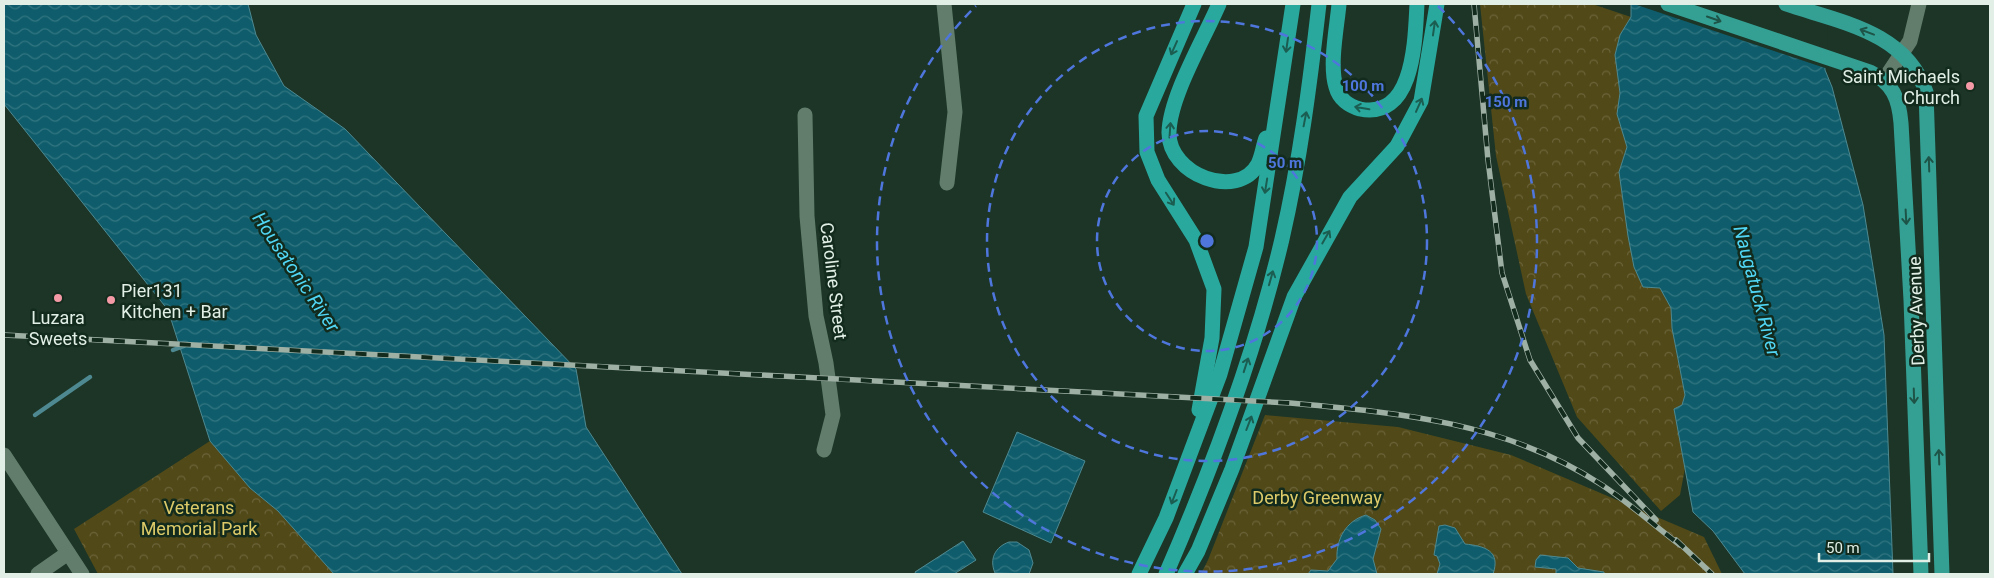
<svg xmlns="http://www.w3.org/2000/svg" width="1994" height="578" viewBox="0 0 1994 578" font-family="Roboto,sans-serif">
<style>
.forest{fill:url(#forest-crowns)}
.water{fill:url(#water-waves);stroke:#4e8991}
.pier{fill:#1c3526}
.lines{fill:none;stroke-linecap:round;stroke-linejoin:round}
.stream{stroke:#4e8991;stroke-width:4.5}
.minor{stroke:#627d6c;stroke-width:15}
.secondary{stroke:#627d6c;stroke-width:15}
.trunk{stroke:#34a094;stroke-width:15}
.motorway{stroke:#29a99e;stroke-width:15}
.rail-casing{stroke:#9eafa4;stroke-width:5.5}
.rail{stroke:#122b1d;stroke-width:4;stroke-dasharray:11;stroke-linecap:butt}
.oneway{stroke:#1e5447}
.oneway2{stroke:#1b5d51}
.ring{fill:none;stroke:#4e76dc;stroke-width:2.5;stroke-dasharray:9 6}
.poi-dot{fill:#f49aa6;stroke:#122b1d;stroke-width:2}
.labels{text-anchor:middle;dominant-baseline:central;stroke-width:5;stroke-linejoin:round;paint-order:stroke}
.poi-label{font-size:18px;fill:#e1efe6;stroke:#122b1d;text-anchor:end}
.street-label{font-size:18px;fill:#e1efe6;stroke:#122b1d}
.park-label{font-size:18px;fill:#ddca68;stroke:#122b1d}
.water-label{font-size:19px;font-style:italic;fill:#50d6f4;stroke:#122b1d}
.centre{fill:#4e76dc;stroke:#122b1d;stroke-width:2.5}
.ring-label{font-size:15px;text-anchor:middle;font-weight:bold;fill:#4e76dc;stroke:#122b1d;stroke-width:5;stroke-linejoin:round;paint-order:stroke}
</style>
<defs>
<pattern id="forest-crowns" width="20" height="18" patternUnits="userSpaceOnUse" patternTransform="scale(1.25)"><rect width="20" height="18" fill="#524918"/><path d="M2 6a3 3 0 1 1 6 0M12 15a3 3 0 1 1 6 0" fill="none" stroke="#6b643a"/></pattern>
<pattern id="water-waves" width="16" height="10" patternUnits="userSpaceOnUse" patternTransform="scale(1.25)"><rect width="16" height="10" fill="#0f5d6c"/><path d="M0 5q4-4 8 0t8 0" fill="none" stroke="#327581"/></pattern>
</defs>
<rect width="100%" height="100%" fill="#1c3526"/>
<g class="forest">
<polygon points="1480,4 1592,4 1631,17 1620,35 1615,55 1620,93 1617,114 1627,147 1619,172 1634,267 1643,287 1660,288 1671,308 1672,328 1685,395 1682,405 1674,409 1685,468 1680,495 1661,511 1577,417 1526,294 1496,156"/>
<polygon points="1265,415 1398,427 1511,455 1704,537 1722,574 1201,574 1208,560"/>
<polygon points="210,441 250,488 278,511 334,574 98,574 74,529"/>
</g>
<g class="water">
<polygon points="4,4 248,4 256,35 284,86 345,129 576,369 586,427 682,574 334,574 278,511 250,488 210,441 168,310 4,104"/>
<polygon points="1631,4 1824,4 1825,70 1832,87 1863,205 1884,335 1893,574 1745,574 1713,531 1693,512 1674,409 1682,405 1685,395 1672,328 1671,308 1660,288 1643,287 1634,267 1628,236 1619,172 1627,147 1617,114 1620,93 1615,55 1620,35 1631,17"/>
<polygon points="1017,432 1085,461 1051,543 983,512"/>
<path d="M1366 515 1375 520 1381 529 1373 559 1377 574H1308L1311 570 1328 571 1337 559C1336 539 1346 521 1366 515Z"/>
<path d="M1445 525 1455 528 1465 544C1485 546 1501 551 1493 574H1437L1440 564 1437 556 1434 555 1439 526Z"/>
<polygon points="963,541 976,560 954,574 916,574 915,572"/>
<path d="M1009 542H1017L1029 550 1033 563 1029 574 995 573C989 559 995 547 1009 542Z"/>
<polygon points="1540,555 1568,558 1578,568 1604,572 1604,574 1556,574 1556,569 1535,567 1536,560"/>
</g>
<polygon class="pier" points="1634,4 1827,4 1828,69"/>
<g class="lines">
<g class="stream">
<polyline points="173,350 184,346"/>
<polyline points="35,415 90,377"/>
</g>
<g class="minor">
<polyline points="944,4 955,112 947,183"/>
<polyline points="805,115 807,216 816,316 826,363 833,415 824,450"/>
<polyline points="4,455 82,574"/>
<polyline points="38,574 68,553"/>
</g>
<polyline class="secondary" points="1884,80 1910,41 1919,4"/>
<g class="trunk">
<path d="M1668 4 1870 72C1893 83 1899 99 1901 123L1911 300 1921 574"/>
<path d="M1786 4C1840 22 1906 32 1926 92L1942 574"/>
</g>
<g class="motorway">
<polyline points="1194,4 1146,116 1147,152 1158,180 1196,240 1214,289 1212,338 1199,410"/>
<path d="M1219 4C1204 39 1170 96 1169 132 1168 175 1238 201 1258 164 1262 156 1263 146 1266 138"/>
<path d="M1339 4C1337 27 1329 65 1336 87 1339 99 1349 106 1360 109 1415 120 1415 38 1417 4"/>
<polyline points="1139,574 1166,518 1220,374 1256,247 1293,4"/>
<path d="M1166 574C1213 466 1255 354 1282 239 1300 161 1310 83 1319 4"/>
<polyline points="1185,574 1198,551 1232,469 1294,297 1350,197 1397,146 1421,101 1437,4"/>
</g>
<defs>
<g id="rail">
<polyline points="1474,4 1488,160 1502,273 1530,360 1578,438 1656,520"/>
<path d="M4 335 1290 403C1401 413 1506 422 1602 485 1629 503 1654 525 1680 545"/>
<polyline points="1676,540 1712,574"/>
</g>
</defs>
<use href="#rail" class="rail-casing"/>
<use href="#rail" class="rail"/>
</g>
<defs><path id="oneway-shaft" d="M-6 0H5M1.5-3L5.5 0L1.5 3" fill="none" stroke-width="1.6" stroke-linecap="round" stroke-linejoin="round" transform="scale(1.25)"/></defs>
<g class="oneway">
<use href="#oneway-shaft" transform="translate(1714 19) rotate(19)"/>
<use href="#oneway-shaft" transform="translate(1867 32) rotate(-159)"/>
<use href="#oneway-shaft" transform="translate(1929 164) rotate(-92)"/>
<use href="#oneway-shaft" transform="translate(1906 217) rotate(87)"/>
<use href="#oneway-shaft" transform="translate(1914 396) rotate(88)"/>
<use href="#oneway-shaft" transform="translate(1939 457) rotate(-92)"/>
</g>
<g class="oneway2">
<use href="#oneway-shaft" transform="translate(1434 28) rotate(-82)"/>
<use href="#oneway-shaft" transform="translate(1287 45) rotate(98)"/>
<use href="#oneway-shaft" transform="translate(1174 48) rotate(114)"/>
<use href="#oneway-shaft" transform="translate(1419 105) rotate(-66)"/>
<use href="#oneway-shaft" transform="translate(1362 108) rotate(-170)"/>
<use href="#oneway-shaft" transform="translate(1305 119) rotate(-79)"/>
<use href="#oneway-shaft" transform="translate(1170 130) rotate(-86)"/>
<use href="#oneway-shaft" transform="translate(1266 186) rotate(99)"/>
<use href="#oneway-shaft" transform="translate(1170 199) rotate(57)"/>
<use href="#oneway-shaft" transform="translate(1326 237) rotate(-60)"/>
<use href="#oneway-shaft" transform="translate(1271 278) rotate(-74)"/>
<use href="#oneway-shaft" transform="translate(1246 365) rotate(-72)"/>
<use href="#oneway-shaft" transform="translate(1249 423) rotate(-69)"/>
<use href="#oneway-shaft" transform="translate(1174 497) rotate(111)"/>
</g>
<g class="ring">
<circle cx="1207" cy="241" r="110"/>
<circle cx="1207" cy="241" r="220"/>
<path d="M1438 6A330 330 0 1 1 976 6"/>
</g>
<g class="poi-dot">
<circle cx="1970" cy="86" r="5"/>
<circle cx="58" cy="298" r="5"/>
<circle cx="111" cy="300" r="5"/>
</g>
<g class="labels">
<g class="poi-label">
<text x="1960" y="76">Saint Michaels<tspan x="1960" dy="21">Church</tspan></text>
<text x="121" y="290" text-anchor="start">Pier131<tspan x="121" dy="21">Kitchen + Bar</tspan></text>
<text x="58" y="317" text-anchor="middle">Luzara<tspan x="58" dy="21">Sweets</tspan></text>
</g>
<g class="street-label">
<text transform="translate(834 281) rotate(83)">Caroline Street</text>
<text transform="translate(1916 311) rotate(-92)">Derby Avenue</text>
</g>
<g class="park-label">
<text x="1317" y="497">Derby Greenway</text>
<text x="199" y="507">Veterans<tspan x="199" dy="21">Memorial Park</tspan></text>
</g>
<g class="water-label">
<text transform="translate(296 272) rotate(56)">Housatonic River</text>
<text transform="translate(1757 291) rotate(75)">Naugatuck River</text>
</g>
</g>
<circle cx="1207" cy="241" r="8" class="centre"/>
<g class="ring-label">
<text x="1363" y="91">100 m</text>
<text x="1506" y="107">150 m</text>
<text x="1285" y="168">50 m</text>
</g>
<rect width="1994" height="578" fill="none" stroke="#e1efe6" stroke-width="10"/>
<path d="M1819 553v8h110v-8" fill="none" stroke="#e1efe6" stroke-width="2.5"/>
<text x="1826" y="553" font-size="15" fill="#e1efe6" stroke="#122b1d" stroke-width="4" paint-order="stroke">50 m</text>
</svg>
